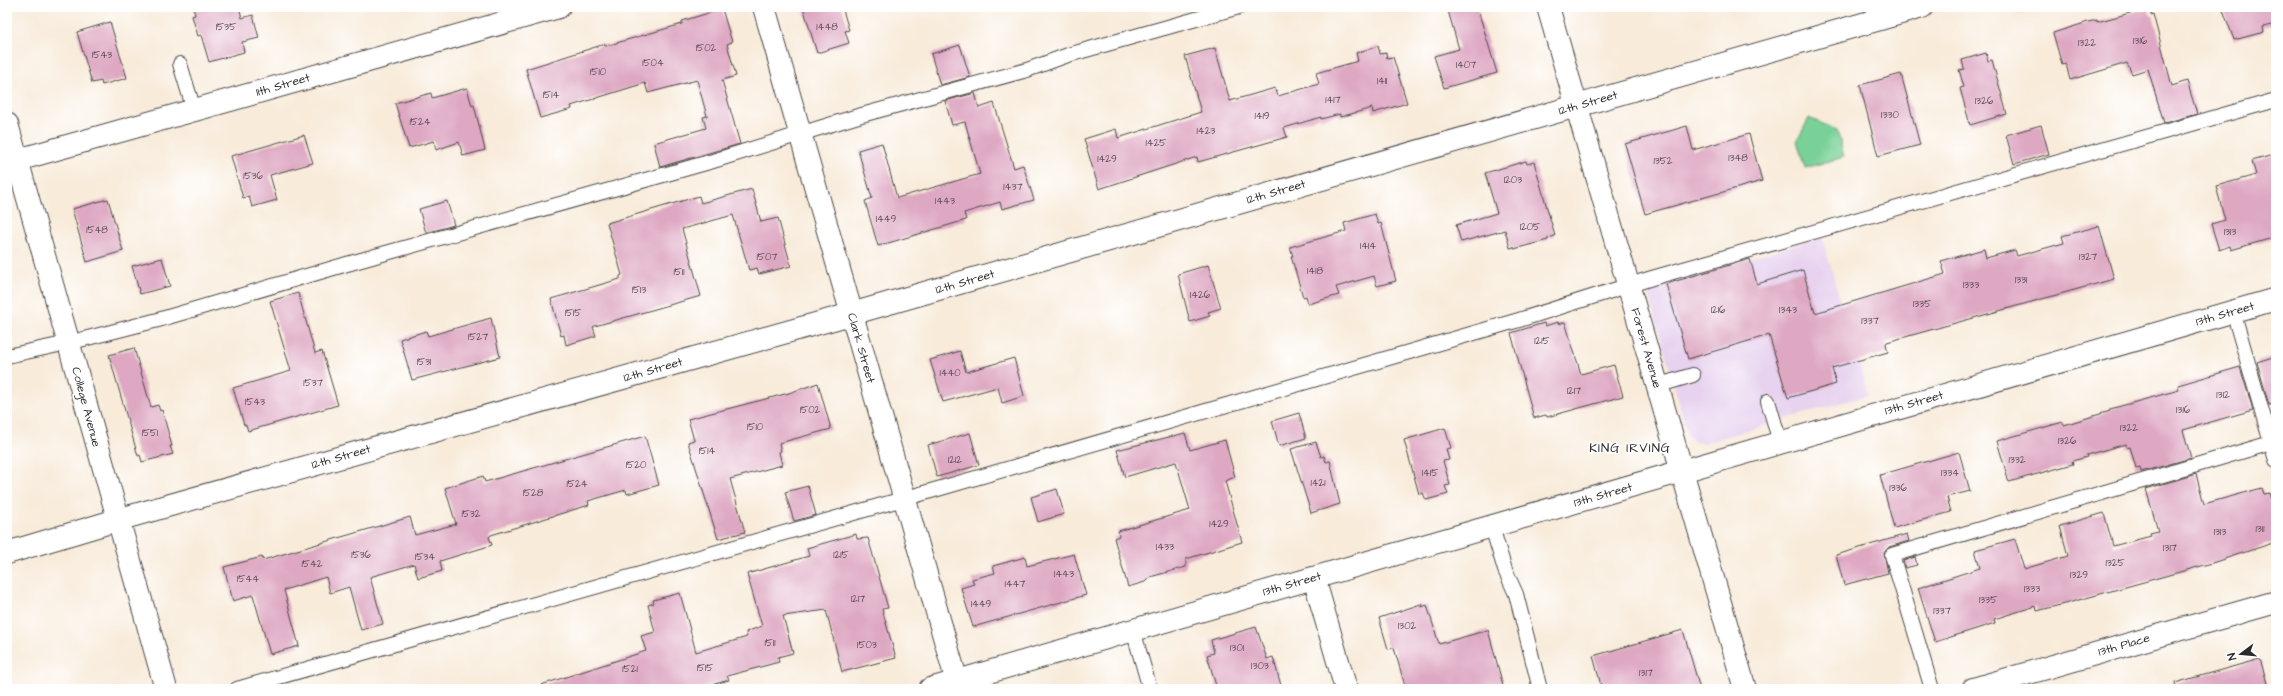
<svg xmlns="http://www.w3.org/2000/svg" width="2283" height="696" viewBox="0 0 2283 696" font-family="'Architects Daughter',sans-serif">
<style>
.built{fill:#e7d2ef}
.green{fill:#79d197;stroke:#527e61}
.building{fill:#dea8c3}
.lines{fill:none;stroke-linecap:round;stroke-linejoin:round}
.service-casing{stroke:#4a4845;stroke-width:16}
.minor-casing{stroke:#4a4845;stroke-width:24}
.tertiary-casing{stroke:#4a4845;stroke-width:24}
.service{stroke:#fff;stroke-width:14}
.minor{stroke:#fff;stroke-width:22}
.tertiary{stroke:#fff;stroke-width:22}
.labels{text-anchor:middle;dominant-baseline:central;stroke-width:3.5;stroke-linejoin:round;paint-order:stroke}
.number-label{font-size:10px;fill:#584a51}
.street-label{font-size:12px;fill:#2b2b2b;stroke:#fff}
.neighbourhood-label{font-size:13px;letter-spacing:1px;fill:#2b2b2b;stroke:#fff}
</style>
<rect width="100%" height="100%" fill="#fff"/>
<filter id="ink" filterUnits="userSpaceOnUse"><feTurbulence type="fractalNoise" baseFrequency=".025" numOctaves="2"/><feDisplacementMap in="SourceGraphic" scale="8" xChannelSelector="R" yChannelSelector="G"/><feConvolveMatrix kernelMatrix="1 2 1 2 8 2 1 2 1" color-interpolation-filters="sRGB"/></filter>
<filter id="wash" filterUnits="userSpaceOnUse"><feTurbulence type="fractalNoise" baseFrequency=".012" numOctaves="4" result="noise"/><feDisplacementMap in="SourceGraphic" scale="16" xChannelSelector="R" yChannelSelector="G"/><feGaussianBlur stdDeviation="0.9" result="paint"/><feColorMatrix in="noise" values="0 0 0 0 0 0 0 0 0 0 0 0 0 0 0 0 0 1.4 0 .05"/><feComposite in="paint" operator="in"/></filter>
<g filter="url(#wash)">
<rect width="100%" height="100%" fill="#f8ebda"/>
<polygon class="built" points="1822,237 1868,395 1704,443 1694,442 1688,435 1647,288"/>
<polygon class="green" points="1809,118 1837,130 1844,157 1805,168 1797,141"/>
<g id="blocks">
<g class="building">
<polygon points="193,7 239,7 242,18 253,15 259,38 242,42 244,52 209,62 201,35 198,36 192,16 195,15"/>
<polygon points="803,7 842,7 849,30 845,31 849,43 817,53"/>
<polygon points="1447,7 1477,7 1497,73 1444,88 1434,56 1459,49"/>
<polygon points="2222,7 2276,7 2276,24 2263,27 2264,32 2234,40"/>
<polygon points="2148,8 2151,15 2153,14 2172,86 2187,81 2197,114 2164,123 2148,69 2132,74 2127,63 2070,80 2066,64 2062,65 2053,33 2088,22 2097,20 2097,22"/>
<polygon points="722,9 732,42 727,44 736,76 722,80 740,144 660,167 654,143 706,128 703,117 707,116 697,80 648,93 645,83 571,106 572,109 540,118 526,69 605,44 606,46 682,24 682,21"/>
<polygon points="110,22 127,78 102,85 101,81 92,83 77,32"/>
<polygon points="960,45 970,77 940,85 931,54"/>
<polygon points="1378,46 1380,54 1386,53 1387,58 1393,57 1407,103 1373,113 1372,108 1340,117 1340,114 1321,119 1321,117 1284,128 1287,137 1198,162 1197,157 1099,189 1084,139 1116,129 1118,138 1201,112 1185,56 1215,48 1230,101 1275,88 1278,96 1319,84 1316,73 1358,61 1356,53"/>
<polygon points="1986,53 1988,61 1992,60 2007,114 1970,125 1960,88 1964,87 1959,70 1964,69 1962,60"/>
<polygon points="1901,74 1920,145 1878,156 1860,85"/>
<polygon points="467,88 472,106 474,105 485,150 463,156 459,142 436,150 434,141 409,148 395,103 431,93 432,98"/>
<polygon points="975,93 979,108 994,103 1014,168 1023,165 1034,200 1002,209 1000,202 964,213 966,220 878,246 865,201 872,198 858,150 882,143 897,198 980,174 965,122 952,125 945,101"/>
<polygon points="2041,125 2049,154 2014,164 2006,135"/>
<polygon points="1687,126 1693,150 1749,134 1762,181 1645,214 1625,144"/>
<polygon points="304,135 313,163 270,175 277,200 252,207 249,196 243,198 231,156"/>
<polygon points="2273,155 2276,166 2276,237 2231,250 2230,246 2219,250 2211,224 2225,220 2216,186 2256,175 2252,161"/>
<polygon points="1526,161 1527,164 1534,162 1555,236 1548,238 1548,240 1514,249 1514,247 1510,248 1505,230 1461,242 1456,225 1497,213 1485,173"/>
<polygon points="752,189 761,222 778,218 791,266 759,274 757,268 749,270 733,215 682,229 701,296 595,326 593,327 596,336 566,345 564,335 561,336 551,299 620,279 620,276 622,275 607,223 699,196 701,203"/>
<polygon points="108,199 123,251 87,262 72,209"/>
<polygon points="447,201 454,225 426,233 419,209"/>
<polygon points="1375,214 1378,224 1381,223 1396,281 1377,286 1374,276 1336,287 1339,295 1308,304 1306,296 1303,297 1291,256 1293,256 1290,247 1346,231 1344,223"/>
<polygon points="2099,226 2114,279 1887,342 1886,344 1888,352 1832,368 1836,384 1788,398 1769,335 1688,359 1666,284 1750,259 1757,284 1803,270 1815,313 1945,274 1941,261 1984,249 1986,258 2015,250 2017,256 2064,243 2062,236"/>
<polygon points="162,258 170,286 140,294 132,266"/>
<polygon points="1208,265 1221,308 1208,312 1210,316 1190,322 1178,274"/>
<polygon points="298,293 315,353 322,351 338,405 248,431 246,425 244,425 233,388 291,371 270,301"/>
<polygon points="491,318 500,357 412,380 400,339 426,331 428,336"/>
<polygon points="1558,322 1558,324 1565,322 1581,374 1614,365 1623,396 1547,417 1546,415 1534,418 1511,333 1544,323 1545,326"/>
<polygon points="134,348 151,407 158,405 160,411 162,410 172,446 170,446 173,454 142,462 140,455 138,456 109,355"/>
<polygon points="960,351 966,372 1014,358 1024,396 1002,403 998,387 943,402 930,360"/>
<polygon points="2276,356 2276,403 2269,405 2257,362"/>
<polygon points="2240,367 2253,410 2183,430 2191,458 2141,472 2140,467 2136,468 2130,447 2127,448 2126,444 2086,455 2087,457 2072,461 2073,464 2009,482 1997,441 2063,422 2064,425 2110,411 2110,409 2179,390 2178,385"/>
<polygon points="818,383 831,429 779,443 781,451 779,452 782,465 730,479 745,532 718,539 688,442 694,440 688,419 789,393"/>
<polygon points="1299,413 1306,438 1279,446 1272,421"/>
<polygon points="1445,428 1451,448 1446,449 1449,460 1443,461 1450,485 1445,486 1448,494 1426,500 1423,493 1419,494 1404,440"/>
<polygon points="970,433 979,465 937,477 928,445"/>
<polygon points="1185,433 1190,450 1225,440 1235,477 1225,481 1242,542 1186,559 1186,567 1150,577 1145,582 1128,587 1114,538 1119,536 1118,531 1190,510 1176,462 1125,477 1117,450"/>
<polygon points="645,436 659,485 627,494 626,490 588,501 589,505 491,535 489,537 492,545 440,561 442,571 418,578 414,564 370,577 383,624 361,630 349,587 330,593 326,577 284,590 299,646 270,654 253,595 233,601 224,567 262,557 263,560 410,517 415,535 456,524 445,488 483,476 485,482"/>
<polygon points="1316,442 1321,457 1324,456 1326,462 1330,461 1340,504 1311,513 1291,449"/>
<polygon points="1959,452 1970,491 1947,497 1951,512 1894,528 1880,475"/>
<polygon points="2196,474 2204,504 2262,488 2264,494 2269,493 2276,517 2276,542 2212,563 2068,603 2037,611 2036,606 1994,619 1995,623 1935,642 1918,588 1980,568 1975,550 2015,539 2024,569 2068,556 2060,526 2104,513 2113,546 2151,536 2150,533 2158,531 2146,489"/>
<polygon points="808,486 816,515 794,521 785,492"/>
<polygon points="1057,489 1064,514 1038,522 1031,497"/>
<polygon points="856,534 857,539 868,538 888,608 882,609 896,658 842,672 826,610 783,616 793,653 778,657 779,662 727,676 729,680 697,689 542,689 541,685 646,651 641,636 655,632 648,605 654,603 653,600 680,593 696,652 747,637 746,632 762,626 747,574 809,556 807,548"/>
<polygon points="1907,534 1909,541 1889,547 1884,553 1888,573 1844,585 1836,555"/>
<polygon points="1074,554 1086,595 973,627 961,588 974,584 972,579 995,573 993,566 1025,557 1027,566"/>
<polygon points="1915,557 1917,565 1905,568 1903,561"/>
<polygon points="1421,604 1422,607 1427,605 1439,644 1488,630 1504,689 1406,689 1394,648 1388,649 1379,618"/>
<polygon points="1256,627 1267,659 1273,657 1282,689 1217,689 1207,655 1214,653 1211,640"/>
<polygon points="1683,630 1700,689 1602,689 1593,656"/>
<polygon points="2260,659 2269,689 2176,689 2175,683"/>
</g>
</g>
</g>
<g filter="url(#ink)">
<use href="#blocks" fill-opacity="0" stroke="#4a4845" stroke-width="1"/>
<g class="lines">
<defs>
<g id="service">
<polyline points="180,64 194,110"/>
<polyline points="2233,311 2276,460"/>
<polyline points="7,356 68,343 158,320 347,264 713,161 858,116 1027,70 1068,55 1239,7"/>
<polyline points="1656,386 1693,375"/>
<polyline points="1768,401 1780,442"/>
<polyline points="1492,527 1505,570 1516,594 1540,689"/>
<polyline points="1133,630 1150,689"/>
<polyline points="237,689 924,493 1519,320 1652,278 2276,100"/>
<polyline points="1932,689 1892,555 2271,443"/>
</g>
<g id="minor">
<polyline points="764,7 959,689"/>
<polyline points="7,124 166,689"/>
<polyline points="7,163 559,7"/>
<polyline points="7,553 117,520 851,314 1922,7"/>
<polyline points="1314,578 1346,689"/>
<polyline points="930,689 2276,299"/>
<polyline points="1973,689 2276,602"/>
</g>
<polyline id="tertiary" points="1548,7 1745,689"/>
</defs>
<use href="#service" class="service-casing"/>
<use href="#minor" class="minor-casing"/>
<use href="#tertiary" class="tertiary-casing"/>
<use href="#service" class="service"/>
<use href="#minor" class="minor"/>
<use href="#tertiary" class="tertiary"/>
</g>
</g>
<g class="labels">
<g class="number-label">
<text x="226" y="27">1535</text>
<text x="827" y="27">1448</text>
<text x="2140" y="41">1316</text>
<text x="2087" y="43">1322</text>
<text x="706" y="48">1502</text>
<text x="102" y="55">1543</text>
<text x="653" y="63">1504</text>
<text x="1466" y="65">1407</text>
<text x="598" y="72">1510</text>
<text x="1382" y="81">1411</text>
<text x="551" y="95">1514</text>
<text x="1333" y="100">1417</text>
<text x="1984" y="101">1326</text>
<text x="1890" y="115">1330</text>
<text x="1262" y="116">1419</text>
<text x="420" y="122">1524</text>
<text x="1206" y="131">1423</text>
<text x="1156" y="143">1425</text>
<text x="1738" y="158">1348</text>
<text x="1107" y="159">1429</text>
<text x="1663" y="161">1352</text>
<text x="253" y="176">1536</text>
<text x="1513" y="180">1203</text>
<text x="1013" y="187">1437</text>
<text x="945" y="201">1443</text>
<text x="886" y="219">1449</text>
<text x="1530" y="227">1205</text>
<text x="97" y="230">1548</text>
<text x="2230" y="232">1313</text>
<text x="1368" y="246">1414</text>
<text x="767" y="257">1507</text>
<text x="2088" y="257">1327</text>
<text x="1315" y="271">1418</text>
<text x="679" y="272">1511</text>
<text x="2021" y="280">1331</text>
<text x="1971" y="285">1333</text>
<text x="639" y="290">1513</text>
<text x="1200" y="295">1426</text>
<text x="1922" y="304">1335</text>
<text x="1718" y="310">1216</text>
<text x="1788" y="310">1343</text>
<text x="573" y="313">1515</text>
<text x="1870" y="321">1337</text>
<text x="478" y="337">1527</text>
<text x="1542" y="341">1215</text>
<text x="424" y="362">1531</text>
<text x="950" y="373">1440</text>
<text x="313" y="383">1537</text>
<text x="1574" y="391">1217</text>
<text x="2223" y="395">1312</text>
<text x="255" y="402">1543</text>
<text x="810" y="410">1502</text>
<text x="2183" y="410">1316</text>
<text x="755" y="427">1510</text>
<text x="2129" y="428">1322</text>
<text x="150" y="433">1551</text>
<text x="2067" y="441">1326</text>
<text x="707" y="451">1514</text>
<text x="955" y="460">1212</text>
<text x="2017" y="460">1332</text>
<text x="636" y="465">1520</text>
<text x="1430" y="473">1415</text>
<text x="1950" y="473">1334</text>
<text x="1318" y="483">1421</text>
<text x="577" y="484">1524</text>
<text x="1898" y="488">1336</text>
<text x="533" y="493">1528</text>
<text x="471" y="514">1532</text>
<text x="1219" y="524">1429</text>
<text x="2260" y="529">1311</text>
<text x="2220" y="532">1313</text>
<text x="1165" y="547">1433</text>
<text x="2170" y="548">1317</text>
<text x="361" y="555">1536</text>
<text x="841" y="555">1215</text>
<text x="425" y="557">1534</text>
<text x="2115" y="563">1325</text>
<text x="312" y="564">1542</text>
<text x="1064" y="574">1443</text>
<text x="2079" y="575">1329</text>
<text x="248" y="579">1544</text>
<text x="1015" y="584">1447</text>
<text x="2032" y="589">1333</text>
<text x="858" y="599">1217</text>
<text x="1988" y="600">1335</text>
<text x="981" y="604">1449</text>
<text x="1942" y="611">1337</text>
<text x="1407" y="626">1302</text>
<text x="770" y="643">1511</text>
<text x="867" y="645">1503</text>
<text x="1237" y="648">1301</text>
<text x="1260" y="666">1303</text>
<text x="705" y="668">1515</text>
<text x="630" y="669">1521</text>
<text x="1646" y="673">1317</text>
</g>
<g class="street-label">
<text transform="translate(283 85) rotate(-16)">11th Street</text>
<text transform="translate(1588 103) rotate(-16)">12th Street</text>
<text transform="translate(1276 192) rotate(-16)">12th Street</text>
<text transform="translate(965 282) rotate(-16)">12th Street</text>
<text transform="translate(2225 314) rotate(-16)">13th Street</text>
<text transform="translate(861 348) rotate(74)">Clark Street</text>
<text transform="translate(1646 348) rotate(74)">Forest Avenue</text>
<text transform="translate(653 370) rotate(-16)">12th Street</text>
<text transform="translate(1914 403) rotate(-16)">13th Street</text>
<text transform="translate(86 407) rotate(75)">College Avenue</text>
<text transform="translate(341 457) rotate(-16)">12th Street</text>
<text transform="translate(1603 495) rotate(-16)">13th Street</text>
<text transform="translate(1292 584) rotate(-16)">13th Street</text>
<text transform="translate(2124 645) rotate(-16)">13th Place</text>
</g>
<g class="neighbourhood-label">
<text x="1630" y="448">KING IRVING</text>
</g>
</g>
<rect width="2283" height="696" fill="none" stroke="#fff" stroke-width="24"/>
<g transform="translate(2241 654) rotate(254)" stroke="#ffffff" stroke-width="3" paint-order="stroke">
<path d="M0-3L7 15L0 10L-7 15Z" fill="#2b2b2b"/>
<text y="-6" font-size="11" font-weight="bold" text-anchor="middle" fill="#2b2b2b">N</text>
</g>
</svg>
